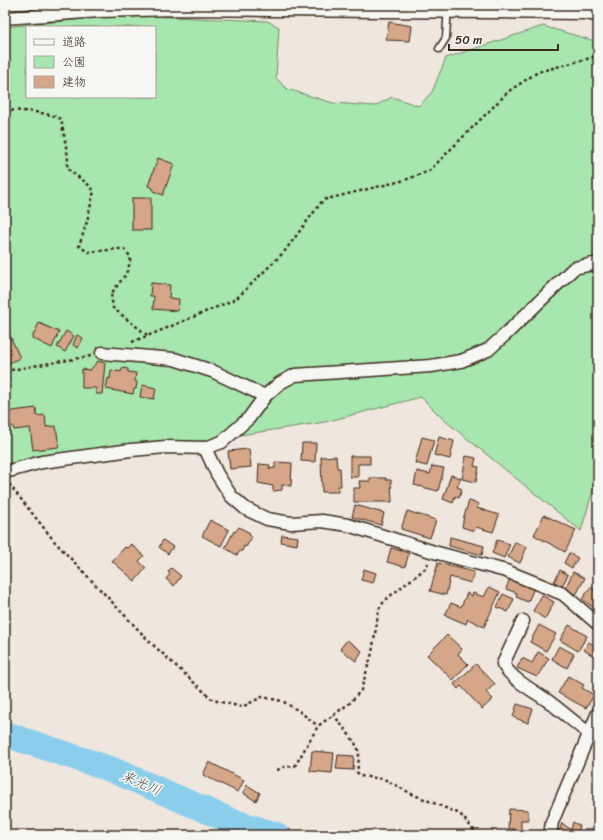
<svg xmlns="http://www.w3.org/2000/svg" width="603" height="840" viewBox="0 0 603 840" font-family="Sriracha,'Klee One',sans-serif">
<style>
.green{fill:#a7e6ae;stroke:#718866;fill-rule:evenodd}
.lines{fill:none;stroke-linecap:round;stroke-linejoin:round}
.river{stroke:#8bceec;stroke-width:26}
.building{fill:#d5a687;stroke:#3b2a1e}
.lane-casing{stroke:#3b2a1e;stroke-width:9}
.street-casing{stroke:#3b2a1e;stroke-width:15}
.path{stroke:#3b2a1e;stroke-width:2.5;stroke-dasharray:3 3;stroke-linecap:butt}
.lane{stroke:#f6f6f2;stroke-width:6}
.street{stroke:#f6f6f2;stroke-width:12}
.labels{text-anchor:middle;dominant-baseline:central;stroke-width:3;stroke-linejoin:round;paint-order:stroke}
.water-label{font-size:14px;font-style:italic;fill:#4f5352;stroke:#f6f6f2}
</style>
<rect width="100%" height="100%" fill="#efe6dd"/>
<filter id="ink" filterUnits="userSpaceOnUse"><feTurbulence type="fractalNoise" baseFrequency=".025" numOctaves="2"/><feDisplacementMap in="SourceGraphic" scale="8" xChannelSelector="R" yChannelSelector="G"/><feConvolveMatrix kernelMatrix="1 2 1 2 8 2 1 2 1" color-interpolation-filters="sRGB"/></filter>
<g filter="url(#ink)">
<path class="green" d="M123 15 267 21 279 27 276 78 287 89 333 103 375 106 392 97 419 106 432 92 446 58 543 26 598 42V473L581 531 443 419 421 397 325 422 5 471V27ZM27 27H155V97H27Z"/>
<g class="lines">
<polyline class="river" points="5,734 110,769 231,821 276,835"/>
</g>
<g class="building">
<polygon points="389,22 412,26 410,41 386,40"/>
<polygon points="158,158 174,164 163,195 153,191 153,188 148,186"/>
<rect x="132" y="198" width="19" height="32"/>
<polygon points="151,283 170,285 169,298 179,299 178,311 153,309 154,296 150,296"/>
<polygon points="39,323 59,332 52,348 32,338"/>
<polygon points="5,325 20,358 6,364 5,363"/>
<polygon points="66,331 74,336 65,352 57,347"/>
<polygon points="77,335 83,338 78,348 73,345"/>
<polygon points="98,361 105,363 102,394 96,394 96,388 82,388 82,369 90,370"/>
<polygon points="122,368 128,369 128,372 136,373 135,381 137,382 136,389 134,389 133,394 106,389 108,378 110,379 111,370 121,372"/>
<polygon points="142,385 156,388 154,399 140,397"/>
<polygon points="36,408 37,416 45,415 46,427 56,426 59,447 33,450 30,428 14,430 13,426 5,427 5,412"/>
<polygon points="422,437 434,440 427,466 415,463"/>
<polygon points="439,437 454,441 450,459 434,455"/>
<polygon points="302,443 316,443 315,462 301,461"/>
<polygon points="249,449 251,467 230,469 228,451"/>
<polygon points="336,456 337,468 340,468 341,486 338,486 338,492 322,492 321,457"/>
<polygon points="350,456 370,456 370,464 358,464 358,477 350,477"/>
<polygon points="466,456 476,458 474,466 479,467 476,482 462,479"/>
<polygon points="275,462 292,463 291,486 282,485 282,490 273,491 273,486 258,483 259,464 270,465 269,469 275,468"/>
<polygon points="432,466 444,468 438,491 414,485 417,471 430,474"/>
<polygon points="451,475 461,478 457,487 462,489 459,498 455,496 453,503 443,499"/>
<polygon points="370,478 386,478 386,480 391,480 392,502 354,502 354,488 360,488 359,481 370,481"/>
<polygon points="469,501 479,504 477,508 499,515 493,532 476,527 474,531 462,527 464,516"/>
<polygon points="355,505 384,513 381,525 352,517"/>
<polygon points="407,511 436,520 430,538 401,529"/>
<polygon points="544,515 576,530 565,552 534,535"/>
<polygon points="210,520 229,530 221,546 202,536"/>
<polygon points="239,527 250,533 249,535 252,537 246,547 244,546 242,551 240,551 237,555 225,548 234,531 235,532"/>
<polygon points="282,535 298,537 297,545 281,542"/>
<polygon points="450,537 484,546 482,555 449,546"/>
<polygon points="163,540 173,547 168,554 159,547"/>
<polygon points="497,540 510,544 504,558 492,553"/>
<polygon points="515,542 527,547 520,563 508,557"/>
<polygon points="131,544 144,556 139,561 146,568 135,581 112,561 125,547 127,548"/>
<polygon points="391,548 409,553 405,567 387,562"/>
<polygon points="569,553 578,558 572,568 564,563"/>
<polygon points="438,563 474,572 471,583 450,577 446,595 430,591"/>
<polygon points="171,568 181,576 174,586 166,579 170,574 168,572"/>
<polygon points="364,569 376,573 373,583 361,580"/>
<polygon points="560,570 568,575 562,586 554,582"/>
<polygon points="573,572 585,578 576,595 565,589"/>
<polygon points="510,578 534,588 528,602 516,597 517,593 506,589"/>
<polygon points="489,587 500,592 484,627 468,619 466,624 445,615 451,603 461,607 467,593 472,596 473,593 484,597"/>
<polygon points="591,587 598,592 598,611 582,599"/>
<polygon points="503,594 514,599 508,612 497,607"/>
<polygon points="542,595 554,602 545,619 533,611"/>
<polygon points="539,625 556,634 546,651 530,642"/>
<polygon points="569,625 587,636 578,651 560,640"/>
<polygon points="447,635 462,649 458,654 468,664 453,680 427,655"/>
<polygon points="347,640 362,651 356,661 340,649"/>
<polygon points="589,642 598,648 598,659 584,650"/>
<polygon points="559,646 574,654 567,668 552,659"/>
<polygon points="538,652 549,658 537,677 517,668 522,658 532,663"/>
<polygon points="476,664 495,684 486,692 493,699 482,709 461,686 458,689 454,684"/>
<polygon points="568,676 584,685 582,688 594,695 586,708 558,693"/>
<polygon points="517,704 533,709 528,723 513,717"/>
<polygon points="598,734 598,745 594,742"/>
<polygon points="312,751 334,753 332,773 310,771"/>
<polygon points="338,755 354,756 353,770 336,769"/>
<polygon points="209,762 244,780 238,792 203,775"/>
<polygon points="247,785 260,793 256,801 243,793"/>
<polygon points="509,809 528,810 528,820 521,820 521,832 537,833 537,835 514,835 514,829 508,829"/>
<polygon points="573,822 580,826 577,835 558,835 562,823 571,830"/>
</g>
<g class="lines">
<defs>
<polyline id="lane" points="439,49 446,38 448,5"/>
<g id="street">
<polyline points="5,18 99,11 175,9 585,13 598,15"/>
<polyline points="102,353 174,359 212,371 265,396"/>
<polyline points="205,448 217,474 231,496 246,509 267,519 291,523 322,521 348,525 434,552 506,571 563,594 598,624"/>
<polyline points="5,472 42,462 131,450 166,447 205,448 222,442 249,418 265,396 280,383 295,375 431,366 461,361 488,350 507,333 574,268 598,263"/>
<path d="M523 621 503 664C513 681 533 690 548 701 563 712 576 724 590 734"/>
<polyline points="550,835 552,822 598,713"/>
</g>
</defs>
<use href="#lane" class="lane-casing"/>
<use href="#street" class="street-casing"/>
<g class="path">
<path d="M5 110C24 111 43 111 61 119L68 157 67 168C76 177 87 181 94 191L86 225 79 246 88 252 118 249H124L130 256V263L126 274 111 294 113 308 147 335"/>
<polyline points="132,342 167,328 236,299 284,252 323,200 405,180 429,171 509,91 538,72 598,56"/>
<polyline points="5,371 91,356"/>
<polyline points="9,484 55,542 150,642 213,700 242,707 262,697 282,701 299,711 318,726"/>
<path d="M333 714C340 724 358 743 359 753 359 759 358 766 357 772L360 776 384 779 412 794 460 814 478 835"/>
<polyline points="277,770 284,767 295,766 318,726 350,703 361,690 372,653 379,609 385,600 426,568 428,563"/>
</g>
<use href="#lane" class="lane"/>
<use href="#street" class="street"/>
</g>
</g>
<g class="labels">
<g class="water-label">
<text transform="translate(141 783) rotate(23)">来光川</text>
</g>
</g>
<rect width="603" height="840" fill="none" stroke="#f6f6f2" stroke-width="20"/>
<rect x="10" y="10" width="583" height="820" fill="none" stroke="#3b2a1e" stroke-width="1.5" filter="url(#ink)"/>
<rect x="26" y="26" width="130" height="72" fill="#f6f6f2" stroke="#aba49d"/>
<rect x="34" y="39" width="20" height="6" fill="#f6f6f2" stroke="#aba49d"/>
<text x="62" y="46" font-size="12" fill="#3b2a1e">道路</text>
<rect x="34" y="56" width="20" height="12" fill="#a7e6ae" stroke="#aba49d"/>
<text x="62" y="66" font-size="12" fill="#3b2a1e">公園</text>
<rect x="34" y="76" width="20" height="12" fill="#d5a687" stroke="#aba49d"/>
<text x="62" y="86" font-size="12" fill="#3b2a1e">建物</text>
<path d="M449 44v6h109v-6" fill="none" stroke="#3b2a1e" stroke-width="2"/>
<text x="455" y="44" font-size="12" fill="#3b2a1e" stroke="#f6f6f2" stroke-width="3" paint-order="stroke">50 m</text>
</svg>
